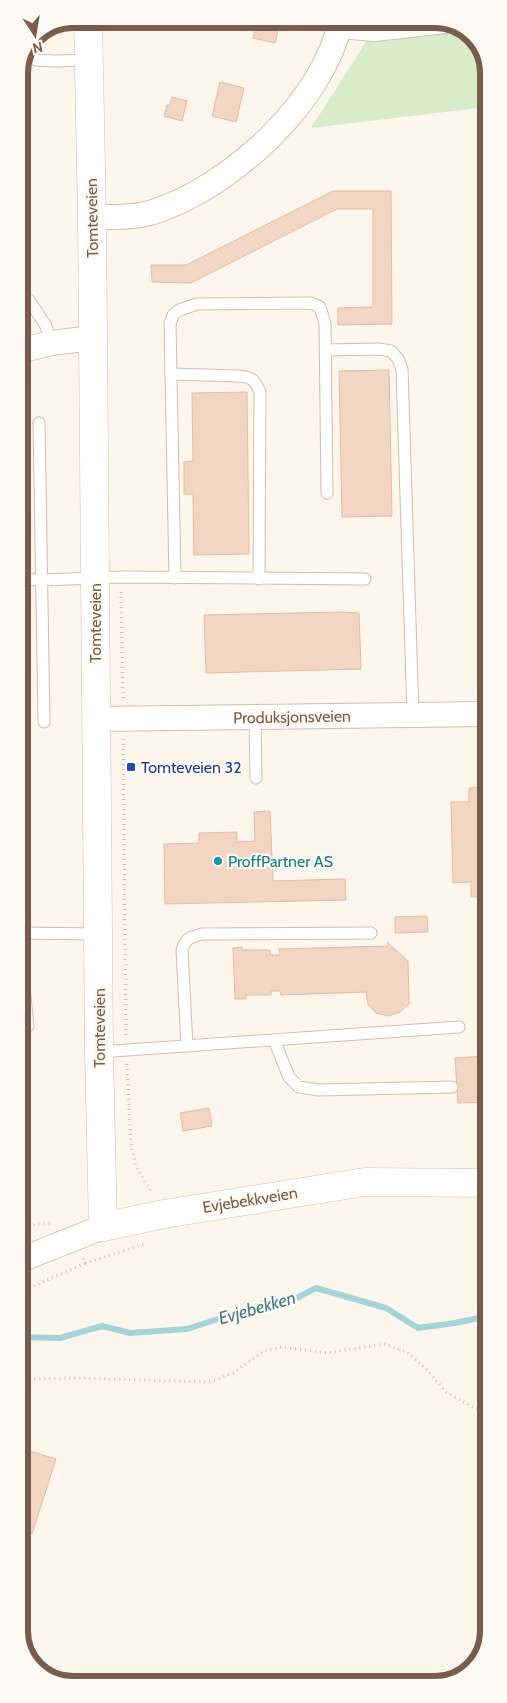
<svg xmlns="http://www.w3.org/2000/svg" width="507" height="1703" viewBox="0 0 507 1703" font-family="Cabin,sans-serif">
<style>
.park{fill:#d8ecc9}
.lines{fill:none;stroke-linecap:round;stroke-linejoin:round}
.stream{stroke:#a5d3da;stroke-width:6}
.building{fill:#f3d5c3;stroke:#e6bba3}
.service-casing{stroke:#d1beb0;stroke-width:13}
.minor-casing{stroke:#d1beb0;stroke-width:26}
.tertiary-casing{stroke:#d1beb0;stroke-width:29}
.path{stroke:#d9b8a5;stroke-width:3;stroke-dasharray:1 4;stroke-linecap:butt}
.service{stroke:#fff;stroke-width:11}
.minor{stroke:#fff;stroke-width:24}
.tertiary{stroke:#fff;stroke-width:28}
.transit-dot{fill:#1a4fb4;stroke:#fffaf3;stroke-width:2}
.culture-dot{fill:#0f9aa8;stroke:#fffaf3;stroke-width:2}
.labels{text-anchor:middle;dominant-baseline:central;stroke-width:4.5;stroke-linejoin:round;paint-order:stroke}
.street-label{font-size:16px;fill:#7a5c4d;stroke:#fffaf3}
.transit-label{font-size:16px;fill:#164399;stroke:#fffaf3;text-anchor:start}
.culture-label{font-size:16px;fill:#0d838f;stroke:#fffaf3;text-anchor:start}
.water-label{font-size:18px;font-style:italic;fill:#437c86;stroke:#fffaf3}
.rim{fill:none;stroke:#7a5c4d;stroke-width:6}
</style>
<rect width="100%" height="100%" fill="#fdf6ec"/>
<polygon class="park" points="445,21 470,32 487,62 487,107 311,128 374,29"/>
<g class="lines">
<polyline class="stream" points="20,1337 60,1338 102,1326 130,1333 187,1329 224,1317 238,1317 263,1303 287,1303 316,1288 386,1308 418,1328 455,1323 488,1316"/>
</g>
<g class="building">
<polygon points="258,19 281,19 275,43 253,38"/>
<polygon points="287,19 300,19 299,30 285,28"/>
<polygon points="220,82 244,88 236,122 212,116"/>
<polygon points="172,97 187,101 182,121 164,116 167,105 169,106"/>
<polygon points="333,191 391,191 392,324 338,325 338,308 373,307 373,209 337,209 191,283 152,282 151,265 186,265"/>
<polygon points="389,370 392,516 342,517 339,371"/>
<polygon points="19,372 24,389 19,391"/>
<polygon points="247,392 249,554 194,555 193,494 184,494 184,462 193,461 192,393"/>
<polygon points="19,433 21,536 19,536"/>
<polygon points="19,595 22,595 23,650 19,650"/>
<polygon points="341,612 359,613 361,669 206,673 204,615"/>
<polygon points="19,787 25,787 26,877 19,877"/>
<polygon points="488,787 488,897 471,897 471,882 453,883 451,802 469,802 469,788"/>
<polygon points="270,811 273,881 345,879 346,900 165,904 164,844 199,843 199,833 237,832 237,842 255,841 254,812"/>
<polygon points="427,916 428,932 395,933 395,917"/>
<polygon points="387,942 408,961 409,1004 400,1012 388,1016 376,1013 368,1004 366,992 281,995 280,991 271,991 271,995 246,995 246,999 235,999 233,948 242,947 242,950 270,950 270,955 280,955 279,949 388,946"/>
<polygon points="484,1056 487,1102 458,1103 455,1058"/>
<polygon points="209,1108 212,1126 183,1131 180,1113"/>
<polygon points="20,1448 56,1459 32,1534 20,1530"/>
<polygon points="20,1552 26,1554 20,1573"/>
</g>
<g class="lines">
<defs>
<g id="service">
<polyline points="27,53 36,60 55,61 89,60"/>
<polyline points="29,300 46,326 51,343"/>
<polyline points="326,350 379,349 391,351 398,359 402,369 413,716"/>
<path d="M171 374 239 376C252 377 255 380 260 392L259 579"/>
<polyline points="39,423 44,722"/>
<polyline points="175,578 170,324 173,315 179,310 197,304 311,303 320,307 325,324 327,493"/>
<polyline points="19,579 41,580 121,577 365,579"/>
<polyline points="255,717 256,778"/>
<polyline points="19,933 99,934"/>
<polyline points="19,937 28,1026"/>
<polyline points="274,1040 289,1077 299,1087 319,1090 452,1087"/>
<path d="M187 1046 182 950C185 938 191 937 202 934L371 933"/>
<polyline points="99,1052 459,1027"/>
</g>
<g id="minor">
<polyline points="340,26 374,29 445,21"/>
<path d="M92 217C112 217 134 218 153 212 231 187 325 101 341 19"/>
<polyline points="19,351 51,343 93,338"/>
<polyline points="96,719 488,714"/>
<polyline points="20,1260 103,1227"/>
</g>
<polyline id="tertiary" points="88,19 92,217 99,1052 103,1227 164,1214 365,1182 488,1183"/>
</defs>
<use href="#service" class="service-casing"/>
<use href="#minor" class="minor-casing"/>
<use href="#tertiary" class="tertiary-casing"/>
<g class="path">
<polyline points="121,592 123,698"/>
<polyline points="123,739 126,1036"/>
<polyline points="127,1064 131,1143 136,1167 152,1193"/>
<polyline points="20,1231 36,1224 52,1223"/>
<polyline points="83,1258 86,1263 144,1244"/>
<polyline points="20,1292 86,1263"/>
<polyline points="20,1383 32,1379 76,1378 209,1382 233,1373 264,1351 282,1347 326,1353 385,1344 408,1353 426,1369 446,1392 474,1408 488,1411"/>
</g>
<use href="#service" class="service"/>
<use href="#minor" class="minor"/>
<use href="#tertiary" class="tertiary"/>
</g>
<rect class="transit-dot" x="126" y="762" width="10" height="10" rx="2.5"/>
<circle class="culture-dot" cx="218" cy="861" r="5"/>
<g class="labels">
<g class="street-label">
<text transform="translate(92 218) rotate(-91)">Tomteveien</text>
<text transform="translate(95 623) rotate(-90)">Tomteveien</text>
<text transform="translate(292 717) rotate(-1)">Produksjonsveien</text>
<text transform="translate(99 1028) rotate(-90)">Tomteveien</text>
<text transform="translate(250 1200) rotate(-9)">Evjebekkveien</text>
</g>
<g class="transit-label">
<text x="141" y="767">Tomteveien 32</text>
</g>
<g class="culture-label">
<text x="228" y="861">ProffPartner AS</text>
</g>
<g class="water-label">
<text transform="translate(257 1308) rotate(-16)">Evjebekken</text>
</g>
</g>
<path d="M0 0H507V1703H0ZM73 28H435A45 45 0 0 1 480 73V1631A45 45 0 0 1 435 1676H73A45 45 0 0 1 28 1631V73A45 45 0 0 1 73 28Z" fill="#fffaf3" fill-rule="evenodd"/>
<path class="rim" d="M73 28H435A45 45 0 0 1 480 73V1631A45 45 0 0 1 435 1676H73A45 45 0 0 1 28 1631V73A45 45 0 0 1 73 28Z"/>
<g transform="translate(35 35) rotate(168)" stroke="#fffaf3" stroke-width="4" paint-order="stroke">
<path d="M0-4L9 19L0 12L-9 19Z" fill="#7a5c4d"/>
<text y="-8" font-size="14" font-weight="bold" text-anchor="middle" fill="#7a5c4d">N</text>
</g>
</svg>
